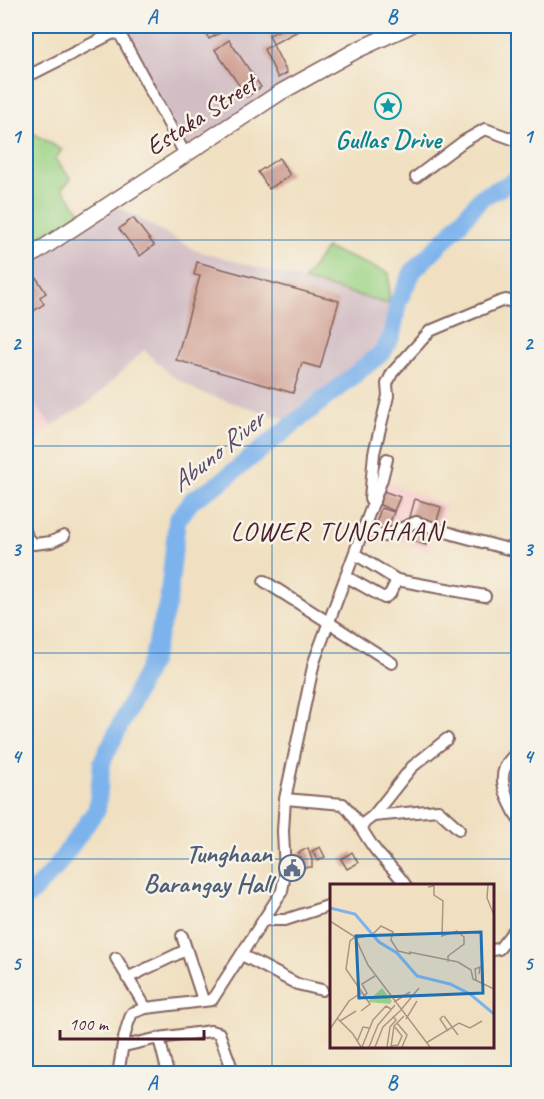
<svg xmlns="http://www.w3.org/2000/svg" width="544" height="1099" viewBox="0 0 544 1099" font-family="Caveat,sans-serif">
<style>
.built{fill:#f7cfd0}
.industrial{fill:#d2bdc5}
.green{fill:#9ad284;stroke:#727858;stroke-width:1.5}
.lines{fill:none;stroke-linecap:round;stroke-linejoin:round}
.river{stroke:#7db3ec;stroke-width:18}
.building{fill:#cc9a8d}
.street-casing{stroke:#846360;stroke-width:14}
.secondary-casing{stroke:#846360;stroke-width:18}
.street{stroke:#fff;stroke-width:10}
.secondary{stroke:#fff;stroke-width:15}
.grid{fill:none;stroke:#1f6fb2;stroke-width:1.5;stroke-opacity:0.55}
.labels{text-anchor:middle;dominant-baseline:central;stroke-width:5;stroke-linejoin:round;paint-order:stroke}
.street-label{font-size:26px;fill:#4a1f2b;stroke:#f7f3e8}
.culture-label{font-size:26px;font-weight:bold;fill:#0d838f;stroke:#f7f3e8}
.service-label{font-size:26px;font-weight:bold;fill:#4e5e75;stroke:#f7f3e8;text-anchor:end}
.water-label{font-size:27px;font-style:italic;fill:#594b65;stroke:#f7f3e8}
.neighbourhood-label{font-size:27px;letter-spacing:1.5px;fill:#4a1f2b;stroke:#f7f3e8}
.inset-river{fill:none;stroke:#7db3ec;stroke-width:3}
.inset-road{fill:none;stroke:#ae9385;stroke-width:1.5}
.view{fill:#1f6fb2;fill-opacity:0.15;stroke:#1f6fb2;stroke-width:3}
.inset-edge{fill:none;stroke:#4a1f2b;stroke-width:3}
.neatline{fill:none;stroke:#1f6fb2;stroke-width:2}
.grid-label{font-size:20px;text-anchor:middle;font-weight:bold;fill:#1f6fb2}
</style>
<rect width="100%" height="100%" fill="#f7f3e8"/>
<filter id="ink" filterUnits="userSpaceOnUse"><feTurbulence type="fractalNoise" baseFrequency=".0167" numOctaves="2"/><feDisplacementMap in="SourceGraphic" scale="12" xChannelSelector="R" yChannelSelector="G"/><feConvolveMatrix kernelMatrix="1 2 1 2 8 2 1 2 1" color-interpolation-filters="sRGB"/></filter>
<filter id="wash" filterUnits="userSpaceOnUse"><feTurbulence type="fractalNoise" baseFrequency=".008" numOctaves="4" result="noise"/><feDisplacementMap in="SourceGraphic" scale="24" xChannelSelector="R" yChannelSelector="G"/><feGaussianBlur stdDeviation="1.35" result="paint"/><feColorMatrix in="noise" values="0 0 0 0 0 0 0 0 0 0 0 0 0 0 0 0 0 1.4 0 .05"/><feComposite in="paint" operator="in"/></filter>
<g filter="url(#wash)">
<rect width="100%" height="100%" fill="#f0e0c1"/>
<g class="built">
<polygon points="26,394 52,426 26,450"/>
<polygon points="385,481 447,506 428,552 367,526"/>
</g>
<g class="industrial">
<polygon points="120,26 311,26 272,49 289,82 186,148 117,27"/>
<polygon points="117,206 195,250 389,304 388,329 377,347 285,419 199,392 171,375 144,350 91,401 52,426 26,394 26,268"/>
</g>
<g class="green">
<polygon points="26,129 62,150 55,159 71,179 62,188 81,212 26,250"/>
<polygon points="326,248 389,273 389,304 304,280"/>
</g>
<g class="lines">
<polyline class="river" points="26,898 54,870 97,809 102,762 151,662 168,602 177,520 193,499 218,484 383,352 392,335 398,302 413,271 450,234 482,197 518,179"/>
</g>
<g id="blocks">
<g class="building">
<polygon points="202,26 233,26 209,39"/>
<polygon points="288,26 297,26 300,30 273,44 269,35"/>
<polygon points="229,40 261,87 247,97 215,50"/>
<polygon points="273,45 287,73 278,78 264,49"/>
<polygon points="279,158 290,175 269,189 258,172"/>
<polygon points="133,218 154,245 140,256 119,229"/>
<polygon points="197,262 339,301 320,368 302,363 293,393 176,360 200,276 194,275"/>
<polygon points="34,274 46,293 40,297 44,304 26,316 26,276 27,279"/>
<polygon points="383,491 400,497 394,511 378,504"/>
<polygon points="415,499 441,507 436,524 410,517"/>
<polygon points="381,508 394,512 387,530 375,526"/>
<polygon points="417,524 430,528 426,545 413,541"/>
<polygon points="320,847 325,857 318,861 312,851"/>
<polygon points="308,848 312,860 312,867 299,868 300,862 302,861 298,853"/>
<polygon points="352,852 358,863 347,869 341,859"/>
</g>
</g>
</g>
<g filter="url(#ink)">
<use href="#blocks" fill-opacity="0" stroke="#846360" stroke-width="1.5"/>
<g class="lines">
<defs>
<g id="street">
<polyline points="26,27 28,26"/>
<polyline points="26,69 30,73 34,73 111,34 117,33 121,36 185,154"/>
<polyline points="416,177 464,141 485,129 518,141"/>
<polyline points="374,502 370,499 374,453 388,396 387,384 392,373 430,331 499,302 506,300 518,304"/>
<polyline points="364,529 384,536 416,522 456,535 508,549"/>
<polyline points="26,533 27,538 34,544 51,542 64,536"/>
<polyline points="355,554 397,580 485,596"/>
<polyline points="347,577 384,598 390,594 397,580"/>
<polyline points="264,581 392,663"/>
<path d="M518 752C491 772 506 795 518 819"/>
<path d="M285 799 343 804C357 818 365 837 377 852 387 864 398 873 406 886"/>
<polyline points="373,816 438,810 459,829"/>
<polyline points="360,826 373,816 412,767 447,739"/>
<polyline points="265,920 285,920 331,905"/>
<polyline points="182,936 203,1000"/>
<polyline points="492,950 499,949 518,925"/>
<polyline points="242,955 297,984 322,990"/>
<polyline points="116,958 146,1008"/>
<polyline points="127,978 186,950"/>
<polyline points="159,1038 168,1074"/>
<polyline points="124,1046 159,1038 211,1031 219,1033 234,1074"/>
<path d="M118 1074C122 1053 123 1033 132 1013L146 1008 212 1000 282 891 285 873 283 831 285 799 314 662 382 479 387 459"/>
</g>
<polyline id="secondary" points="26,259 281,92 357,50 409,26"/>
</defs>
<use href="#street" class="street-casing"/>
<use href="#secondary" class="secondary-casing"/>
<use href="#street" class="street"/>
<use href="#secondary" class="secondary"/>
</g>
</g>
<path class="grid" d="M272 26V1074M26 240H518M26 446H518M26 653H518M26 859H518"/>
<defs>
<symbol id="sight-ring" viewBox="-11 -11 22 22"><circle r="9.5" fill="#f7f3e8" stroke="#0f9aa8" stroke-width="1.5"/><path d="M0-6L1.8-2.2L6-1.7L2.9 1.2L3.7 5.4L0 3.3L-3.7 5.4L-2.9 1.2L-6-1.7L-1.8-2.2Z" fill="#0f9aa8"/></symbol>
<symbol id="civic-ring" viewBox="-11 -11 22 22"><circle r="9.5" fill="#f7f3e8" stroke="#5c6f8a" stroke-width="1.5"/><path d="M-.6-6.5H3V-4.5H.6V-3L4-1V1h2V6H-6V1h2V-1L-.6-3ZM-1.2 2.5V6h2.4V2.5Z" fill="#5c6f8a"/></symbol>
</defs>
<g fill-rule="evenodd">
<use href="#sight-ring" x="373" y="91" width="30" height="30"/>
<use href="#civic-ring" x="277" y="853" width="30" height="30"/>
</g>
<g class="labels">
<g class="street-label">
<text transform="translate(201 115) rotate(-33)">Estaka Street</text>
</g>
<g class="culture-label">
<text x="388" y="139">Gullas Drive</text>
</g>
<g class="service-label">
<text x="272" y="853">Tunghaan<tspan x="272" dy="30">Barangay Hall</tspan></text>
</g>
<g class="water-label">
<text transform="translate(217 451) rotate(-39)">Abuno River</text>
</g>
<g class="neighbourhood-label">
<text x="337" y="531">LOWER TUNGHAAN</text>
</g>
</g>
<g transform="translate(330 884)">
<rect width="164" height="164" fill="#f0e0c1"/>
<path d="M52 104 62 117 60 120 37 118Z" fill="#9ad284"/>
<path class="inset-river" d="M0 24 25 30 49 58 67 69 87 92 120 100 140 110 164 130"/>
<path class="inset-road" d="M158 1 157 14 164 31M98 3 104 2V11L113 17 112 52 127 47 134 53V60L118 72V78M0 37 25 53 38 81 100 163M25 53 20 57 16 85 40 120 31 127M27 54 42 51 51 42 63 48 61 56 68 67 81 70M79 68 128 78 141 86 143 95 164 105M146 96 145 85 150 83 149 90M33 113 37 109 32 100 45 92M64 118 80 108M70 127 89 104M113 132 110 135 118 147M114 132 128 151M7 134 23 150 31 163M76 135 87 117M10 137 26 127M67 139 77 151 72 163M0 145 19 117 31 109M27 158 33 143 39 144M96 159 129 139 140 144 152 137M61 162 68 161 72 152 65 143M32 163 43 136 56 122 61 125M39 163 48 141 65 121M45 163 53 143 70 127M57 163 60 143 66 136 63 132M61 163 64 142 74 132"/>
<path class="view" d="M151 48 153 109 29 114 26 52Z"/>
<rect width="164" height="164" class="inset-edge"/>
</g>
<rect width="544" height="1099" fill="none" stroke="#f7f3e8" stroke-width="66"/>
<path d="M60 1030v9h144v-9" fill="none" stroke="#4a1f2b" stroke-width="3"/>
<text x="69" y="1030" font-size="18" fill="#4a1f2b" stroke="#f7f3e8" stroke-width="4.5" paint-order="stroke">100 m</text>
<rect x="33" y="33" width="478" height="1033" class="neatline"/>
<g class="grid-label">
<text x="152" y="23">A</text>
<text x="392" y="23">B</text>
<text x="16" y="143">1</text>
<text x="528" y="143">1</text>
<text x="16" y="350">2</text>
<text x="528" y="350">2</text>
<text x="16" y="556">3</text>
<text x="528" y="556">3</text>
<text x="16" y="763">4</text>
<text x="528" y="763">4</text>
<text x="16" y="970">5</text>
<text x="528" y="970">5</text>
<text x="152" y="1089">A</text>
<text x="392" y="1089">B</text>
</g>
</svg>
